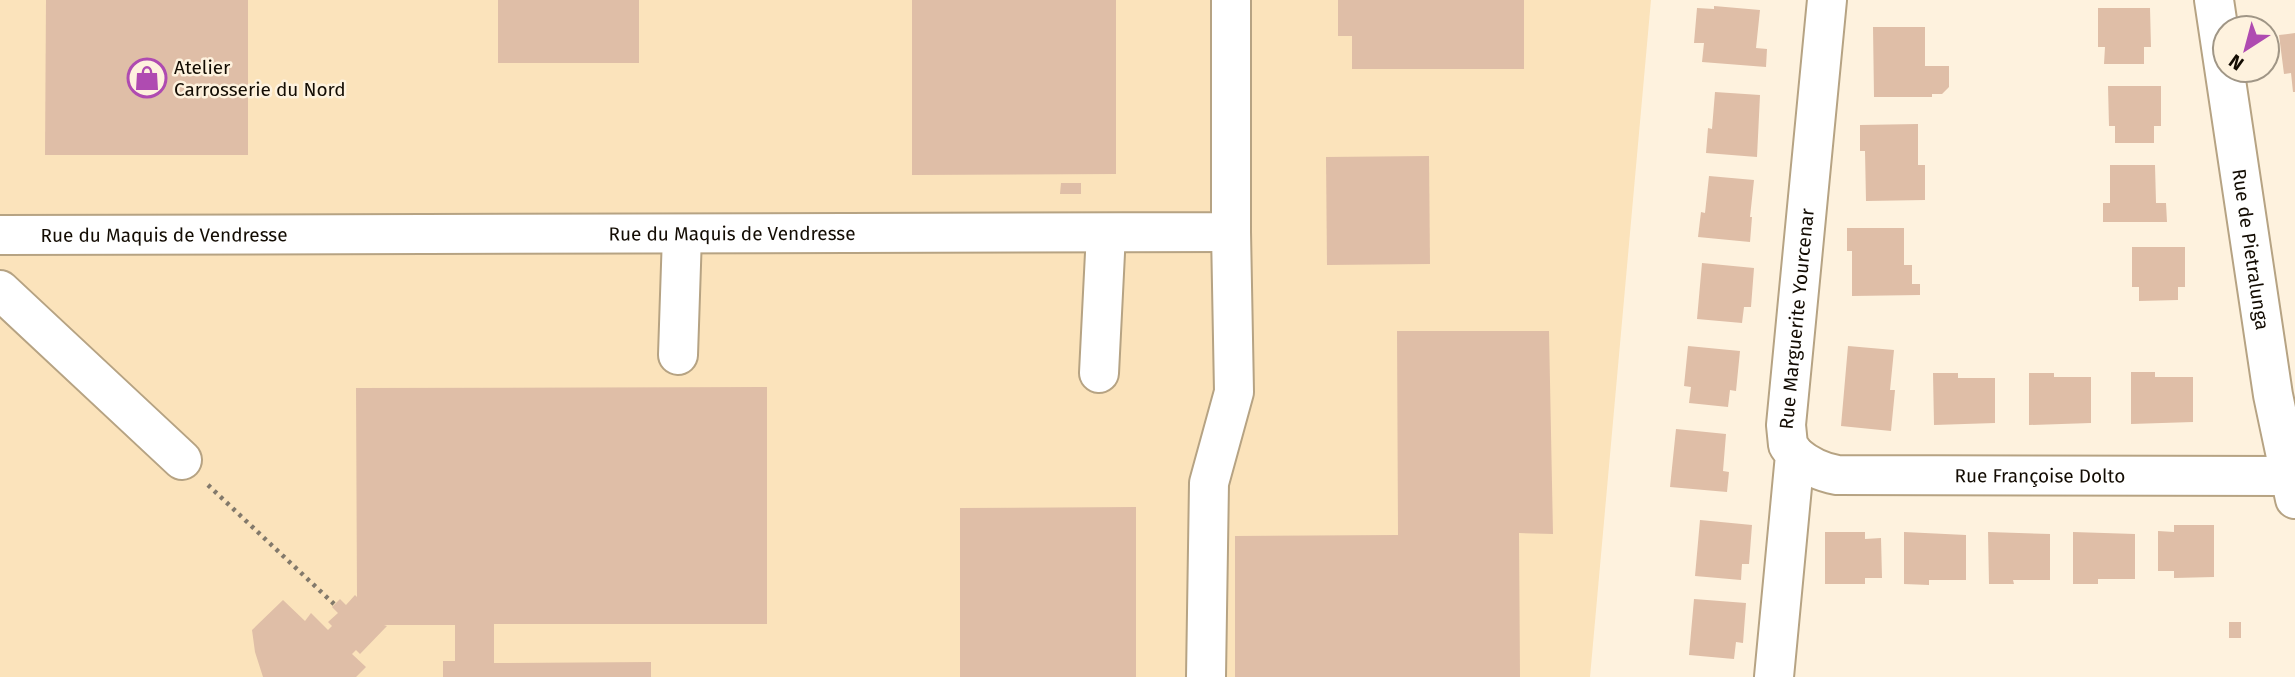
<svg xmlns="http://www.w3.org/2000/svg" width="2295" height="677" viewBox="0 0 2295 677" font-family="'Fira Sans',sans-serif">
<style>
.built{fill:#fbe3bb}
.building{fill:#dfbea7}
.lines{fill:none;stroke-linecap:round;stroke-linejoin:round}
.minor-casing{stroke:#b6a383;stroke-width:42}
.path{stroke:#82796b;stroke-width:4.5;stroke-dasharray:3.5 5;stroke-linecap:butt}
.minor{stroke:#fff;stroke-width:38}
.labels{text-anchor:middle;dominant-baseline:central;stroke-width:5;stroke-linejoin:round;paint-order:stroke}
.poi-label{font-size:19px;fill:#130c03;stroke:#fef2de;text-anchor:start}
.street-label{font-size:19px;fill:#130c03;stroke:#fef2de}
</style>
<rect width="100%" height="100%" fill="#fef2de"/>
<polygon class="built" points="0,0 1651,0 1590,677 0,677"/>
<g class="building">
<polygon points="46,0 248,0 248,155 45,155"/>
<rect x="498" y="0" width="141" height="63"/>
<polygon points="912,0 1116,0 1116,174 912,175"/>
<polygon points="1338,0 1524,0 1524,69 1352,69 1352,36 1338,36"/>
<polygon points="1714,6 1760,10 1756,48 1767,49 1766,67 1702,62 1704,43 1694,43 1697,8 1714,9"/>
<polygon points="2098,8 2150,8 2151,47 2144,47 2144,64 2104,64 2105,47 2098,47"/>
<polygon points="1873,27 1925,27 1925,66 1949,66 1949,87 1942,94 1932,94 1932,97 1874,97"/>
<polygon points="2295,33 2295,92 2293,92 2291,73 2284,74 2279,35"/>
<polygon points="2108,86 2161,86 2161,126 2154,126 2154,143 2115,143 2115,126 2109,126"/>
<polygon points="1715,92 1760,95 1757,157 1706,153 1708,128 1712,129"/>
<polygon points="1918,124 1918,165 1925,165 1925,200 1866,201 1865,151 1860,151 1860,125"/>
<polygon points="1429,156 1430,264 1327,265 1326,157"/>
<polygon points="2110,165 2155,165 2156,203 2166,203 2167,222 2103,222 2103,203 2110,203"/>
<polygon points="1709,176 1754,180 1750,217 1752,217 1750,242 1698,237 1701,212 1705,213"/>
<polygon points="1061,183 1081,183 1081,194 1060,194"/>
<polygon points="1847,228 1904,228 1904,265 1912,265 1912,284 1920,284 1920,295 1852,296 1852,251 1847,251"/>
<polygon points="2132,247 2185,247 2185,287 2178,287 2178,300 2139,301 2139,287 2132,287"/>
<polygon points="1702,263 1754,268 1751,307 1744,307 1742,323 1697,319"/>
<polygon points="1397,331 1549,331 1553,534 1519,533 1520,677 1235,677 1235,536 1398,535"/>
<polygon points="1688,346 1740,351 1736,391 1730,390 1728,407 1689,403 1691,387 1684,386"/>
<polygon points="1848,346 1894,350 1890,390 1895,390 1891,431 1841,426"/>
<polygon points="2131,372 2155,372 2155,377 2193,377 2193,422 2131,424"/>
<polygon points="1933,373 1958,373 1958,378 1995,378 1995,423 1934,425"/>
<polygon points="2029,373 2054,373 2054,377 2091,377 2091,423 2029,425"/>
<polygon points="767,387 767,624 494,624 494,663 651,662 651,677 443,677 443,661 455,661 455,625 384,625 387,626 360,654 356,650 352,654 366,667 356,677 263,677 255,652 252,630 283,600 305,621 311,613 328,630 332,626 328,622 338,613 332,607 340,599 346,605 355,595 357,597 356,388"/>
<polygon points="1676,429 1726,434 1723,471 1729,472 1727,492 1670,487"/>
<polygon points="1136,507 1136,677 960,677 960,508"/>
<polygon points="1700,520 1752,525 1749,564 1742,564 1741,580 1695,576"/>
<polygon points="2174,525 2214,525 2214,577 2174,578 2174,571 2158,571 2158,531 2174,532"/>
<polygon points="1825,532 1865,532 1865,539 1881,538 1882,578 1865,578 1865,584 1825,584"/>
<polygon points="1904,532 1966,535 1966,580 1929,580 1929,585 1904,584"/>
<polygon points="1988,532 2050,534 2050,580 2013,580 2014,584 1989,584"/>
<polygon points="2073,532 2135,534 2135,579 2098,579 2098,584 2073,584"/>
<polygon points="1694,599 1746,603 1743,643 1736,642 1734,659 1689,655"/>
<rect x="2229" y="622" width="12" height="16"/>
</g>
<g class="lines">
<defs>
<g id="minor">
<path id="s1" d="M2214 0 2273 395 2295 499"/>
<path id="s2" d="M0 235 1231 232V0"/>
<polyline points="0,290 182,460"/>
<polyline points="678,355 682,235"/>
<polyline points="1099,373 1106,233"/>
<path id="s3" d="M1795 455C1808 466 1820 472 1837 475L2290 476"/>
<polyline points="1206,677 1209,483 1234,392 1231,232"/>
<path id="s4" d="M1774 677 1795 455 1788 445 1786 425 1827 0"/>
</g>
</defs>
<use href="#minor" class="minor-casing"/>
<polyline class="path" points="208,485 334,604"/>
<use href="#minor" class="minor"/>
</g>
<defs>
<symbol id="shop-ring" viewBox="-11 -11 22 22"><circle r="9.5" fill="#fef2de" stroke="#af4bb1" stroke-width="1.5"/><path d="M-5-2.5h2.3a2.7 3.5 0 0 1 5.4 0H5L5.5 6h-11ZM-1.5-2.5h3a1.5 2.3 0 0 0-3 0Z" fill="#af4bb1"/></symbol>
</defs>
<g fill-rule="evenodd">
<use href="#shop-ring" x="125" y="56" width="44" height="44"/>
</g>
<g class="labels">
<g class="poi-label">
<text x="174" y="67">Atelier<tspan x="174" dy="22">Carrosserie du Nord</tspan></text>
</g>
<g class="street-label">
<text stroke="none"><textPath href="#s2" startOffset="164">Rue du Maquis de Vendresse</textPath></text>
<text stroke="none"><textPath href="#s2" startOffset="732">Rue du Maquis de Vendresse</textPath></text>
<text stroke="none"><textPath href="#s1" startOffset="252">Rue de Pietralunga</textPath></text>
<text stroke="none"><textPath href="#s4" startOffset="362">Rue Marguerite Yourcenar</textPath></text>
<text stroke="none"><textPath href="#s3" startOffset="250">Rue Françoise Dolto</textPath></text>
</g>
</g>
<g transform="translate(2246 49) rotate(216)"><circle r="33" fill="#fef2de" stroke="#a09686" stroke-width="2"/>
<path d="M0-5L12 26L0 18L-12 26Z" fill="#af4bb1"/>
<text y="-10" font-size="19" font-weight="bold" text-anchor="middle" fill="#130c03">N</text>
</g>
</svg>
